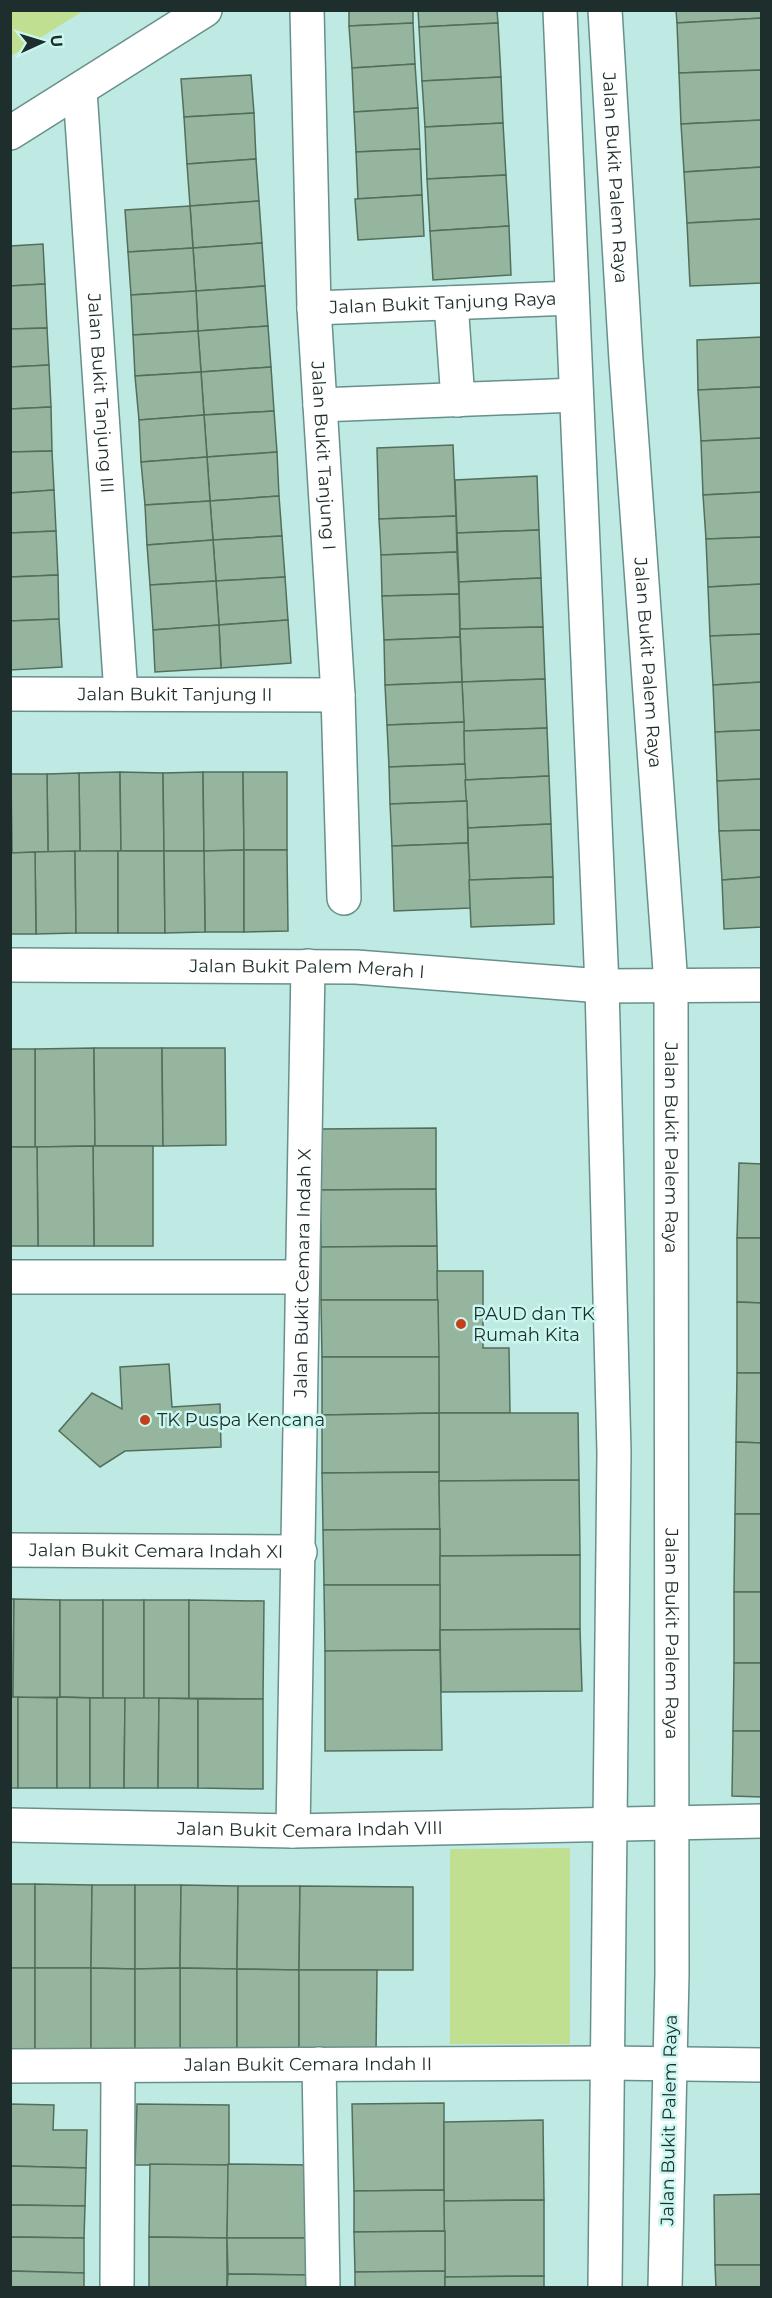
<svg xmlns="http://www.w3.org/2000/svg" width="772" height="2298" viewBox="0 0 772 2298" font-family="Montserrat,sans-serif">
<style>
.green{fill:#c1df90}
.building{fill:#95b59f;stroke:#526f5c;stroke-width:1.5}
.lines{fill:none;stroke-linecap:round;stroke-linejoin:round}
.minor-casing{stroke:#67908b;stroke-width:36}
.minor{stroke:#fff;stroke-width:33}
.poi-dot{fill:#c73e1a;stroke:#cbf7f1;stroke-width:2}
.labels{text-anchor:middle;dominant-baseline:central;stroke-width:5;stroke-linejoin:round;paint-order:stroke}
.street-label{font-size:18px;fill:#1d2e2c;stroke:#cbf7f1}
.poi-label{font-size:18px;fill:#1d2e2c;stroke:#cbf7f1;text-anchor:start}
</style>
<rect width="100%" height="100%" fill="#beeae3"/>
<g class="green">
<polygon points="11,10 83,10 83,11 11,56"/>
<polygon points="570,1848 570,2044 450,2044 450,1849"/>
</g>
<g class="building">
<polygon points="349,10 413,10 413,23 349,26"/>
<polygon points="418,10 497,10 498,23 419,27"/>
<polygon points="676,10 762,10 762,18 677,23"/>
<polygon points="762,18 762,70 679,73 677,23"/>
<polygon points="413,23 415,64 352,68 349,26"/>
<polygon points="498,23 501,77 422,81 419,27"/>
<polygon points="415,64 418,108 354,112 352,68"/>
<polygon points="762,70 762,120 681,124 679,73"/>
<polygon points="251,75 254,113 184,117 181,79"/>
<polygon points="501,77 503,123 425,127 422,81"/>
<polygon points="418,108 420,149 356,152 354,112"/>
<polygon points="254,113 256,159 187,164 184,117"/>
<polygon points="762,120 762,167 684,172 681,124"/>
<polygon points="503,123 506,175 427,179 425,127"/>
<polygon points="420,149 422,195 358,199 356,152"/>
<polygon points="256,159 259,201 190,206 187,164"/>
<polygon points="762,167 762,219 687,223 684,172"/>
<polygon points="506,175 509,226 430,231 427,179"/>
<polygon points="422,195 424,236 358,240 355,199"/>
<polygon points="259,201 262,243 193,248 190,206"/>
<polygon points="190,206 193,248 128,252 125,210"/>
<polygon points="762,219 762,283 690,286 687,223"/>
<polygon points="509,226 511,275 433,280 430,231"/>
<polygon points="262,243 265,286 196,291 193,248"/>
<polygon points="43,244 45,284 10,286 10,246"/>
<polygon points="193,248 196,291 131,295 128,252"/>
<polygon points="45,284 47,328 10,329 10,286"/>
<polygon points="265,286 268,326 198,331 196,291"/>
<polygon points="196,291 198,331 133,335 131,295"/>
<polygon points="268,326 271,367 201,372 198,331"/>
<polygon points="47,328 49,365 10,367 10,329"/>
<polygon points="198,331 201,372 135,376 133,335"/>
<polygon points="762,337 762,387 698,390 697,340"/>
<polygon points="49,365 51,407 10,409 10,367"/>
<polygon points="271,367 274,411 204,415 201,372"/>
<polygon points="201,372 204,415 139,420 135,376"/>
<polygon points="762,387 762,438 701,441 698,390"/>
<polygon points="51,407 52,451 10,452 10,409"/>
<polygon points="274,411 277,452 207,457 204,415"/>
<polygon points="204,415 207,457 141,462 139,420"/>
<polygon points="762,438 762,492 703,495 701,441"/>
<polygon points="453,445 456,516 379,519 377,448"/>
<polygon points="52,451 54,490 10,493 10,452"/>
<polygon points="277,452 279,496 210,501 207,457"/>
<polygon points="207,457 210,501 145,505 141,462"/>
<polygon points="537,476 539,530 457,533 455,480"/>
<polygon points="54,490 56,531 10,533 10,493"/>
<polygon points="762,492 762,537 706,539 703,495"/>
<polygon points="279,496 282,536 213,540 210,501"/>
<polygon points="210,501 213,540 147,545 145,505"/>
<polygon points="456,516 457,552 381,555 379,519"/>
<polygon points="539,530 541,578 459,582 457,533"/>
<polygon points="56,531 58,575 10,577 10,533"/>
<polygon points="282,536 285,577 216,581 213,540"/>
<polygon points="762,537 762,584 708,587 706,539"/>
<polygon points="213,540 216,581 150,585 147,545"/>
<polygon points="457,552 459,594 382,596 381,555"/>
<polygon points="58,575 59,619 10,621 10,577"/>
<polygon points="285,577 288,620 219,625 216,581"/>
<polygon points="541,578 543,627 460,629 459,582"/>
<polygon points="216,581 219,625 153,630 150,585"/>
<polygon points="762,584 762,634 710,636 708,587"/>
<polygon points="459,594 460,637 384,640 382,596"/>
<polygon points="59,619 62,667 10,670 10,621"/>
<polygon points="288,620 291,663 221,668 219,625"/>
<polygon points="219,625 221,668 155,672 153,630"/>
<polygon points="543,627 545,679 462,682 460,629"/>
<polygon points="762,634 762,682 713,685 710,636"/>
<polygon points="460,637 462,682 385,685 384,640"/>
<polygon points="545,679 547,728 464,731 462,682"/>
<polygon points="462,682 464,722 387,725 385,685"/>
<polygon points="762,682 762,730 715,732 713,685"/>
<polygon points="464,722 465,764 389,767 387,725"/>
<polygon points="547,728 549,776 465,780 464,731"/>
<polygon points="762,730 762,779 717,781 715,732"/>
<polygon points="465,764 467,801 390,804 389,767"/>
<polygon points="120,772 121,851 80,852 79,773"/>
<polygon points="120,772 163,773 164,851 121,851"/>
<polygon points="203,772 204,851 164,851 163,773"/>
<polygon points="203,772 243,772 244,850 204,851"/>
<polygon points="243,772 287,772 287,850 244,850"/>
<polygon points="79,773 80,852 48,852 47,774"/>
<polygon points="11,774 47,774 48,852 12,853"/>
<polygon points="549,776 551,824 468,828 465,780"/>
<polygon points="762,779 762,830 719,831 717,781"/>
<polygon points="467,801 468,843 392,846 390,804"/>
<polygon points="551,824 553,877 469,880 468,828"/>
<polygon points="762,830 762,877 722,880 719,831"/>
<polygon points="468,843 471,908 394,911 392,846"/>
<polygon points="244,850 244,932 205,932 204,851"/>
<polygon points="244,850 287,850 288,931 244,932"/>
<polygon points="75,851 76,933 36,934 35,852"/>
<polygon points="75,851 118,851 118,933 76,933"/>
<polygon points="118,851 164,851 165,933 118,933"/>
<polygon points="164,851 204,851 205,932 165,933"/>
<polygon points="35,852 36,934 10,934 10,853"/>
<polygon points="553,877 554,924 471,927 469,880"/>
<polygon points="762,877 762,927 724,929 722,880"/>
<polygon points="94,1048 95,1146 35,1147 35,1049"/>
<polygon points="94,1048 162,1048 163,1146 95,1146"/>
<polygon points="162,1048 225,1048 226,1145 163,1146"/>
<rect x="10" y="1049" width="25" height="98"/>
<polygon points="436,1128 436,1189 320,1190 319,1129"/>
<polygon points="93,1146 153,1146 153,1246 94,1246"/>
<polygon points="93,1146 94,1246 38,1246 37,1147"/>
<polygon points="10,1147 37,1147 38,1246 10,1246"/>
<polygon points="739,1163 762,1164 762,1238 737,1238"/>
<polygon points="436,1189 437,1246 321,1247 320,1190"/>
<polygon points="737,1238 762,1238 762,1303 737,1302"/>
<polygon points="437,1246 438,1300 321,1300 321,1247"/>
<polygon points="437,1271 483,1271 483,1348 509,1348 510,1413 439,1413"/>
<polygon points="321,1300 438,1300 439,1357 322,1357"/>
<polygon points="737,1302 762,1303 762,1373 737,1373"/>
<polygon points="322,1357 439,1357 439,1413 322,1415"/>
<polygon points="169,1364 172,1407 220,1404 221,1447 125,1451 100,1467 59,1431 92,1393 122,1409 120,1367"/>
<polygon points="737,1373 762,1373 762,1443 736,1442"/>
<polygon points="439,1413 578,1413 579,1480 439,1481"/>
<polygon points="439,1413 439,1472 322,1473 322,1415"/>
<polygon points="736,1442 762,1443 762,1514 735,1514"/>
<polygon points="439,1472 440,1529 323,1530 322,1473"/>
<polygon points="579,1480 580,1555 440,1556 439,1481"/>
<polygon points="735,1514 762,1514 762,1592 734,1592"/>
<polygon points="440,1529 440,1585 324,1585 323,1530"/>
<polygon points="580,1555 580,1629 440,1630 440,1556"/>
<polygon points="324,1585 440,1585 440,1650 325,1651"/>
<rect x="734" y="1592" width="28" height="71"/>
<polygon points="10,1599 14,1599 13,1698 10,1697"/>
<polygon points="14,1599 60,1600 60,1697 13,1698"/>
<polygon points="60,1600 103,1600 103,1698 60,1697"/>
<polygon points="103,1600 144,1600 144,1699 103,1698"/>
<polygon points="144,1600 189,1600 189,1698 144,1699"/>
<polygon points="189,1600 264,1601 263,1699 189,1698"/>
<polygon points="580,1629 582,1691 441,1692 440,1630"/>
<polygon points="440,1650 442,1750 325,1751 325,1651"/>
<polygon points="734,1663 762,1663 762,1731 733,1731"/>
<rect x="10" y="1697" width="8" height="91"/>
<polygon points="18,1697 57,1698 57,1788 18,1788"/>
<polygon points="60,1697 90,1698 90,1788 57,1788 57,1698"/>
<polygon points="90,1698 125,1698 124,1788 90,1788"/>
<polygon points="125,1698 159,1698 158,1788 124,1788"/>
<polygon points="159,1698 198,1699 198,1788 158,1788"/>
<polygon points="198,1699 263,1699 263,1789 198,1788"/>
<polygon points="733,1731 762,1731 762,1797 732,1796"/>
<rect x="10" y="1884" width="25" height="84"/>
<polygon points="35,1884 92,1885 91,1968 35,1968"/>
<polygon points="92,1885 135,1885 135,1969 91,1968"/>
<polygon points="135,1885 181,1885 180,1968 135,1969"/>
<polygon points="181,1885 238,1886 237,1969 180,1968"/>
<polygon points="238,1886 300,1886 299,1970 237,1969"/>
<polygon points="300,1886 413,1887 413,1970 299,1970"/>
<rect x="10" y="1968" width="25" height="84"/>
<rect x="35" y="1968" width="56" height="84"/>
<polygon points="91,1968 135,1969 135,2052 91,2052"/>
<polygon points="180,1968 237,1969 237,2053 180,2053"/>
<polygon points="180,1968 180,2053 135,2052 135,1969"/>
<polygon points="237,1969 299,1970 299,2053 237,2053"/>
<polygon points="299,1970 377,1970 376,2054 299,2053"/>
<polygon points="444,2103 444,2190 354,2191 352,2104"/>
<polygon points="10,2104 54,2105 53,2130 87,2130 86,2168 10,2166"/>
<polygon points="137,2104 229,2105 229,2165 135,2165"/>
<polygon points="543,2120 544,2200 444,2201 444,2122"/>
<polygon points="150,2164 229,2165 227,2238 149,2237"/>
<polygon points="228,2164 309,2165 309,2238 227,2238"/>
<polygon points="10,2166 86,2168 85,2206 10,2205"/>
<polygon points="444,2190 445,2231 354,2232 354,2191"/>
<polygon points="762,2194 762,2265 715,2265 714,2195"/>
<polygon points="544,2200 544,2276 445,2277 444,2201"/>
<polygon points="10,2205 85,2206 84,2238 10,2237"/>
<polygon points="445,2231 445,2271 355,2272 354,2232"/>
<polygon points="10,2237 84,2238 84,2273 10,2271"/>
<polygon points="149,2237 227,2238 227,2288 149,2288"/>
<polygon points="227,2238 309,2238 308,2275 228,2274"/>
<polygon points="715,2265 762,2265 762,2288 716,2288"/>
<polygon points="10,2271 84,2273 84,2288 10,2288"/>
<polygon points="445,2271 445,2288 355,2288 355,2272"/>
<polygon points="228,2274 308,2275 308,2288 227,2288"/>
<polygon points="544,2276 544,2288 445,2288 445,2277"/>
</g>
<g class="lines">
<defs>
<g id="minor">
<path id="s1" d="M307 10 314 308 338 695 344 898"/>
<polyline points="560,10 602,986 614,1452 605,2288"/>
<path id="s2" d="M605 10 626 360 671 985 672 1974 665 2288"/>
<path id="s3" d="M80 91 121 694"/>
<polyline points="10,133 205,10"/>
<polyline points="451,303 458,400"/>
<path id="s4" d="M314 308 572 298"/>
<polyline points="320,405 576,395"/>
<path id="s5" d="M10 694 338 695"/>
<path id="s6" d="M10 965 356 967 602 986 762 985"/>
<polyline points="10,1277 301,1277"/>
<path id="s7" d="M10 1550 300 1552"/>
<path id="s8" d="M10 1825 293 1831 762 1821"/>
<path id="s9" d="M293 1831 308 966"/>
<polyline points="319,2064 323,2288"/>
<path id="s10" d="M10 2066 608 2063 762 2065"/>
<polyline points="117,2288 118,2066"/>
</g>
</defs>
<use href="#minor" class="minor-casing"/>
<use href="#minor" class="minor"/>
</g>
<g class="poi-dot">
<circle cx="461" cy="1324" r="6"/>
<circle cx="145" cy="1420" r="6"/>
</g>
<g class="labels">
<g class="street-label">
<text stroke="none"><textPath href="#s2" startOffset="168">Jalan Bukit Palem Raya</textPath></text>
<text stroke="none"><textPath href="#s4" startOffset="129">Jalan Bukit Tanjung Raya</textPath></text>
<text stroke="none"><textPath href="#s3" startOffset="303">Jalan Bukit Tanjung III</textPath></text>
<text stroke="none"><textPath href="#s1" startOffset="446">Jalan Bukit Tanjung I</textPath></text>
<text stroke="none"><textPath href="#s2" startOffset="654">Jalan Bukit Palem Raya</textPath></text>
<text stroke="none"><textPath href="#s5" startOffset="165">Jalan Bukit Tanjung II</textPath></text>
<text stroke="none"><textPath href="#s6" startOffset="297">Jalan Bukit Palem Merah I</textPath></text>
<text stroke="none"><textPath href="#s2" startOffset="1140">Jalan Bukit Palem Raya</textPath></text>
<text stroke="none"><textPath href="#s9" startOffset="558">Jalan Bukit Cemara Indah X</textPath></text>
<text stroke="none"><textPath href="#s7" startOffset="146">Jalan Bukit Cemara Indah XI</textPath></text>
<text stroke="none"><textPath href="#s2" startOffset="1626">Jalan Bukit Palem Raya</textPath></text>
<text stroke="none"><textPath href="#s8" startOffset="300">Jalan Bukit Cemara Indah VIII</textPath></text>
<text stroke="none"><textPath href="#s10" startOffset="298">Jalan Bukit Cemara Indah II</textPath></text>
<text transform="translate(669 2120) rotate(-89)">Jalan Bukit Palem Raya</text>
</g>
<g class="poi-label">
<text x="473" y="1314">PAUD dan TK<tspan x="473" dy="21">Rumah Kita</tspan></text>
<text x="157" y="1420">TK Puspa Kencana</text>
</g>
</g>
<rect width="772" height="2298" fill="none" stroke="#1d2e2c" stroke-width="24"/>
<g transform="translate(42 42) rotate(86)" stroke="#cbf7f1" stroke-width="4.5" paint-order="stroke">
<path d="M0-4.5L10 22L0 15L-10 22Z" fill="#1d2e2c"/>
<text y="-9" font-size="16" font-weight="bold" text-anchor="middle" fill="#1d2e2c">U</text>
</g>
</svg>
